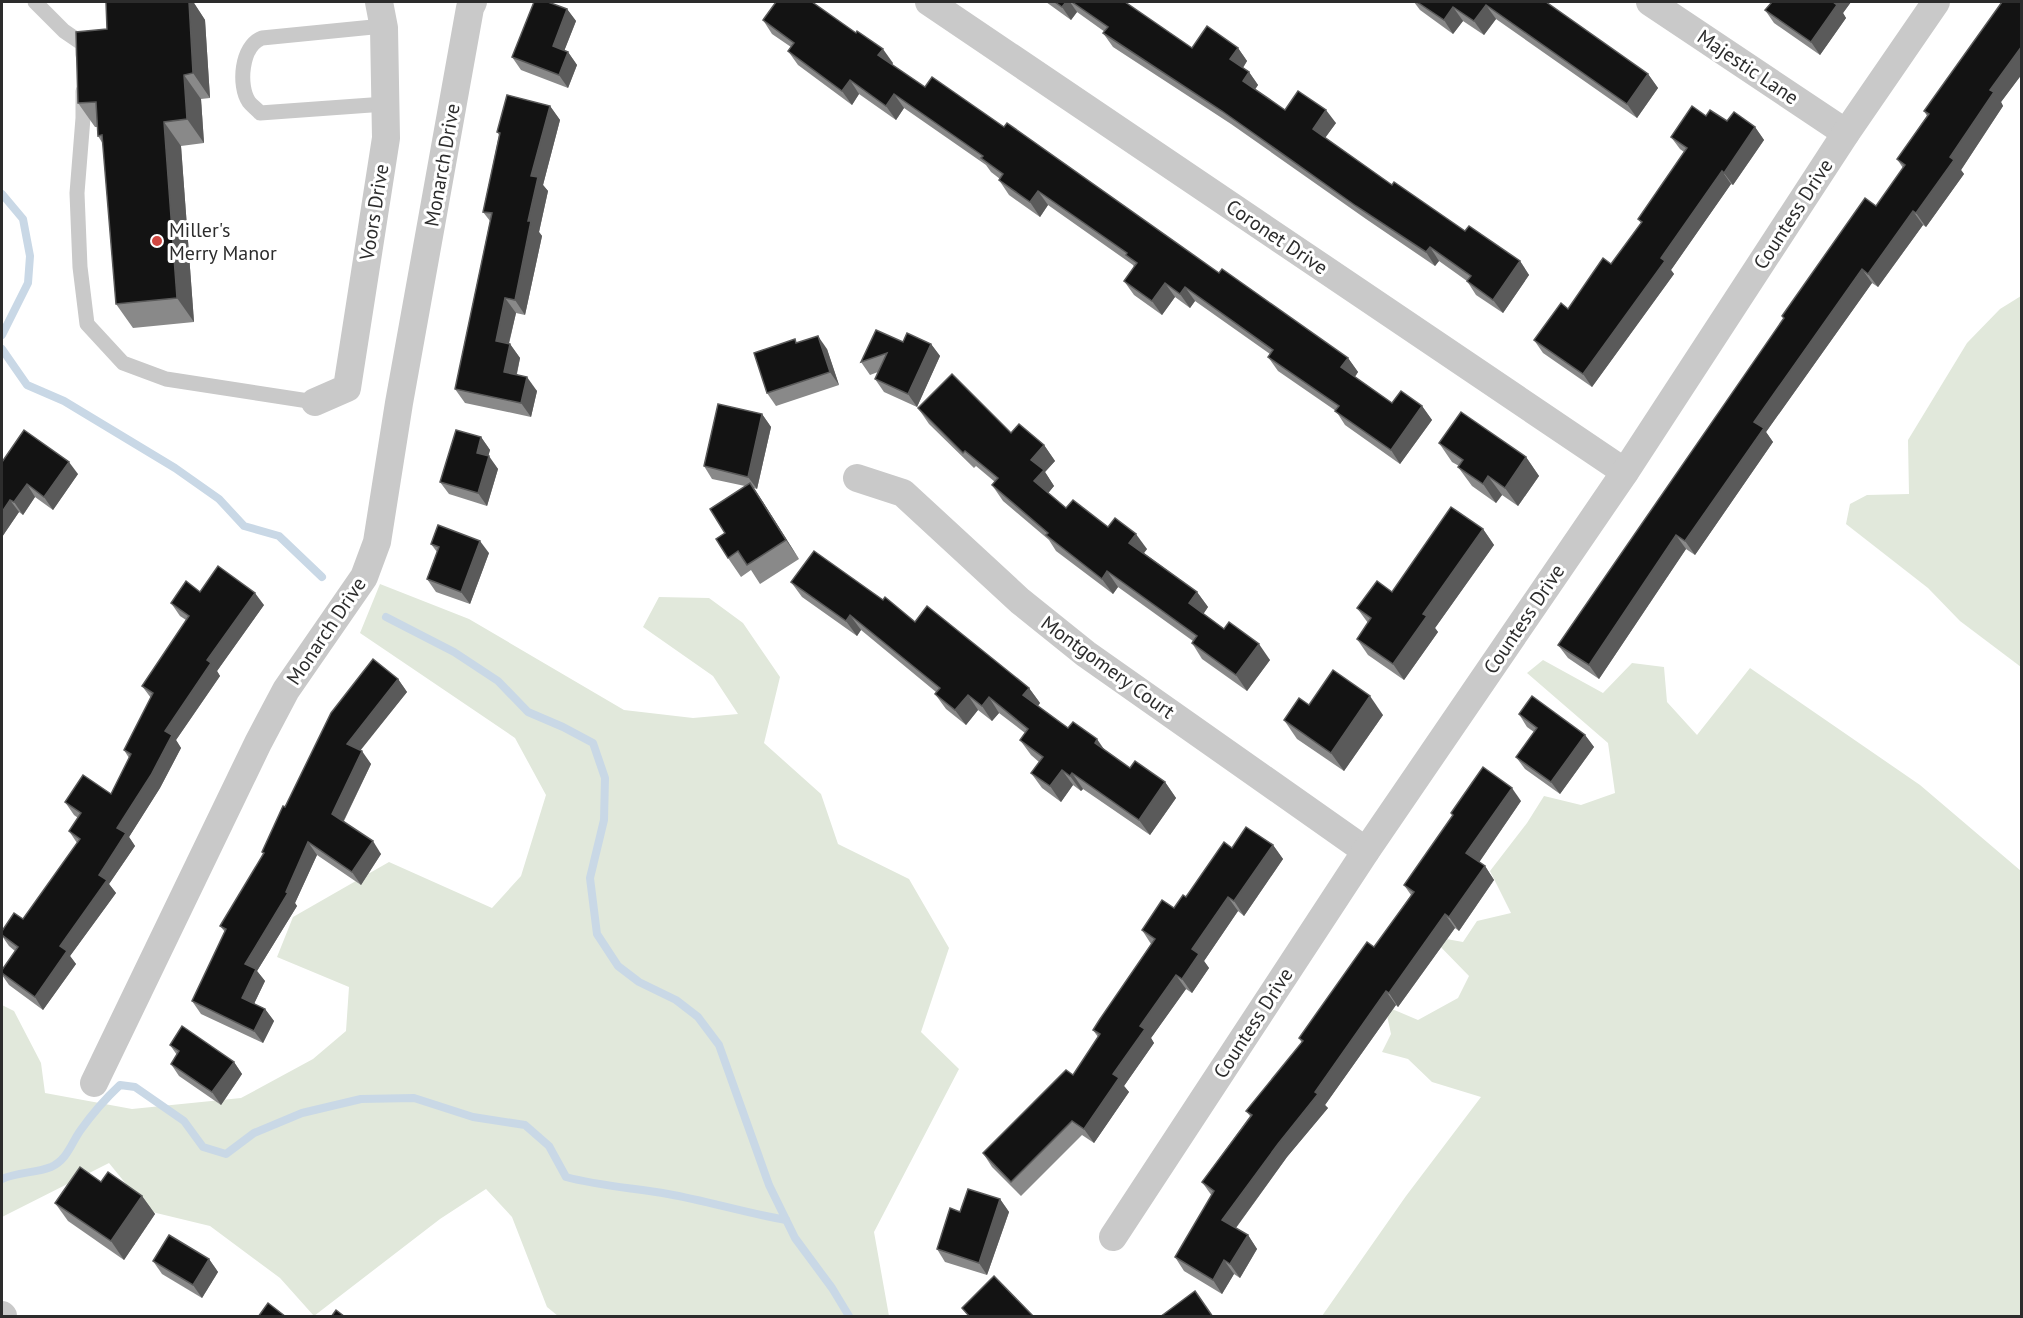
<svg xmlns="http://www.w3.org/2000/svg" width="2023" height="1318" viewBox="0 0 2023 1318" font-family="'PT Sans',sans-serif">
<style>
.green{fill:#e1e8db}
.lines{fill:none;stroke-linecap:round;stroke-linejoin:round}
.stream{stroke:#c9d8e6;stroke-width:8}
.lane{stroke:#c9c9c9;stroke-width:15}
.street{stroke:#c9c9c9;stroke-width:28}
.wall{fill:#898989}
.shaded-wall{fill:#5a5a5a}
.building{fill:#131313;stroke:#5a5a5a;stroke-width:1.5}
.poi-dot{fill:#d04842;stroke:#fff;stroke-width:2}
.labels{text-anchor:middle;dominant-baseline:central;stroke-width:6;stroke-linejoin:round;paint-order:stroke}
.street-label{font-size:20px;fill:#2c2c2c;stroke:#fff}
.poi-label{font-size:20px;fill:#2c2c2c;stroke:#fff;text-anchor:start}
</style>
<rect width="100%" height="100%" fill="#fff"/>
<g class="green">
<polygon points="2021,296 2021,667 1960,621 1928,588 1846,524 1850,504 1867,495 1909,494 1908,440 1967,343 2000,309"/>
<polygon points="380,584 469,619 624,710 693,718 738,714 713,676 643,627 659,597 709,598 743,623 780,677 764,743 821,794 838,844 909,879 949,948 921,1032 959,1069 874,1232 889,1316 558,1316 547,1307 512,1217 486,1189 440,1219 314,1316 280,1278 210,1226 148,1211 109,1163 2,1217 2,1005 14,1011 41,1063 45,1093 132,1109 241,1098 313,1059 346,1031 349,987 277,957 293,917 389,862 492,908 521,876 546,795 515,738 360,633"/>
<polygon points="1543,660 1603,693 1632,663 1664,667 1667,702 1697,735 1750,668 1920,785 2021,871 2021,1316 1322,1316 1406,1196 1481,1097 1432,1082 1408,1059 1382,1052 1391,1034 1385,1006 1418,1020 1458,998 1469,976 1430,936 1463,942 1477,921 1511,913 1490,871 1527,823 1544,796 1581,805 1615,793 1608,743 1527,673"/>
</g>
<g class="lines">
<g class="stream">
<polyline points="2,194 23,219 30,256 28,283 2,335"/>
<polyline points="2,349 27,385 64,401 175,468 219,499 244,526 279,536 322,577"/>
<polyline points="386,617 454,652 498,681 528,712 563,727 593,743 605,778 604,820 590,878 597,934 618,966 639,982 676,1000 698,1017 719,1045 769,1185 795,1238 832,1288 849,1316"/>
<path d="M2 1179C18 1172 36 1173 51 1167 67 1160 71 1144 80 1131 92 1114 105 1099 120 1085L135 1087 184 1121 203 1147 226 1154 254 1133 302 1113 361 1099 414 1098 473 1117 525 1125 549 1146 566 1177C599 1186 634 1188 668 1194 707 1201 746 1213 786 1220"/>
</g>
<g class="lane">
<polyline points="35,2 64,31 83,44 83,55"/>
<path d="M383 26 262 38C241 46 238 86 249 102 252 106 257 109 260 113L385 104"/>
<polyline points="83,91 83,118 77,193 80,267 87,324 123,363 166,379 315,402"/>
</g>
<g class="street">
<polyline points="929,2 1625,472"/>
<polyline points="1650,2 1846,133"/>
<polyline points="315,402 347,388 386,138 384,28 379,2"/>
<polyline points="857,478 903,493 1020,601 1086,654 1366,851"/>
<polyline points="94,1083 258,743 286,690 364,577 377,542 399,403 470,8 473,2"/>
<polyline points="1113,1237 1366,851 1625,472 1846,133 1936,2"/>
<polyline points="2,1315 3,1316"/>
</g>
</g>
<g class="wall">
<polygon points="106,2 194,2 194,3 205,20 210,98 201,99 204,143 181,146 194,322 133,328 116,304 103,144 98,136 97,127 95,127 78,103 107,29"/>
<polygon points="1046,2 1125,2 1192,48 1238,48 1247,61 1243,68 1249,72 1258,85 1255,89 1285,110 1336,123 1325,138 1392,185 1465,231 1520,261 1529,275 1503,313 1476,295 1467,281 1439,261 1435,266 1366,219 1231,124 1113,47 1103,33 1105,32 1077,12 1071,20"/>
<polygon points="1414,2 1546,2 1648,74 1658,88 1637,118 1496,19 1484,35 1463,21 1453,34 1420,10"/>
<polygon points="1772,2 1851,2 1843,13 1846,18 1820,55 1774,23 1765,10"/>
<polygon points="2022,2 2022,74 2001,102 2003,106 1961,170 1964,174 1926,227 1923,225 1878,287 1872,283 1766,432 1773,442 1695,555 1686,549 1599,679 1568,658 1558,645 1784,319 1782,316 1876,206 1903,168 1897,159 1927,116 1924,111"/>
<polygon points="567,9 576,21 564,51 568,52 577,65 568,88 521,70 512,57"/>
<polygon points="763,20 893,63 892,65 925,87 1004,127 1219,273 1348,358 1358,372 1355,377 1392,403 1422,406 1432,420 1400,464 1345,425 1336,411 1278,371 1268,357 1270,354 1195,301 1190,308 1175,297 1162,315 1134,295 1124,281 1134,267 1133,265 1048,205 1040,217 1009,195 999,180 1000,179 991,172 986,165 904,108 896,120 859,94 852,105 798,65 788,51 791,47 772,34"/>
<polygon points="550,106 560,120 543,185 548,191 539,232 542,236 525,315 516,313 509,344 510,344 520,358 517,374 537,391 531,417 465,403 455,389 490,221 483,212 499,135 497,132"/>
<polygon points="1706,116 1755,127 1764,140 1733,185 1731,184 1671,270 1674,274 1592,387 1543,353 1534,340 1568,309 1611,264 1641,223 1638,219 1684,152 1680,149 1671,137"/>
<polygon points="903,342 931,344 940,356 917,407 884,392 875,379 878,372 870,375 861,362"/>
<polygon points="798,343 827,349 839,385 776,406 767,393"/>
<polygon points="918,408 1011,433 1044,445 1055,461 1045,472 1054,486 1048,493 1066,508 1108,527 1147,549 1144,553 1197,592 1208,607 1203,614 1270,660 1247,691 1202,659 1192,643 1193,641 1118,587 1113,594 1056,551 1049,540 1003,501 992,485 995,482 976,466 974,468 929,424"/>
<polygon points="762,414 771,427 757,489 754,488 799,559 760,584 751,570 741,577 728,558 725,533 745,486 712,479 704,466"/>
<polygon points="481,437 490,450 488,456 498,469 487,506 449,494 440,482"/>
<polygon points="1439,443 1526,457 1539,476 1518,506 1502,495 1496,503 1472,486 1458,467 1459,466 1452,462"/>
<polygon points="2,462 78,474 53,510 35,497 23,515 19,512 2,537"/>
<polygon points="1483,529 1494,545 1435,628 1438,632 1404,680 1368,655 1357,639 1368,623 1357,608 1392,592"/>
<polygon points="431,544 489,553 470,604 436,592 427,579 437,552"/>
<polygon points="791,582 883,600 915,622 1029,688 1040,703 1038,706 1068,728 1105,750 1130,768 1165,782 1176,798 1150,835 1083,789 1081,791 1073,785 1061,802 1042,788 1031,773 1039,762 1031,755 1020,740 1025,733 999,713 992,721 978,710 966,725 946,709 935,694 936,692 861,630 857,636 802,597"/>
<polygon points="200,592 264,605 217,671 220,676 176,740 181,748 160,788 129,837 135,846 109,884 116,893 70,956 76,964 43,1010 9,985 2,975 2,970 15,951 9,946 2,936 2,931 23,919 77,843 69,831 78,818 74,815 65,802 111,794 129,758 124,750 151,698 142,686 186,620 180,616 171,603"/>
<polygon points="398,679 407,692 360,750 371,764 344,821 381,854 361,885 317,855 295,903 297,906 257,971 265,981 254,1004 265,1009 274,1021 263,1043 201,1014 192,1001 225,932 220,926 264,855 262,852 285,807"/>
<polygon points="1309,705 1383,715 1344,771 1297,739 1284,720"/>
<polygon points="1519,714 1585,735 1594,747 1560,794 1525,769 1516,757 1534,732 1527,727"/>
<polygon points="1521,801 1479,862 1485,866 1494,880 1459,931 1455,928 1398,1007 1396,1005 1325,1105 1328,1108 1287,1157 1236,1228 1248,1235 1257,1249 1240,1278 1234,1274 1222,1294 1184,1271 1175,1257 1212,1196 1202,1182 1250,1116 1246,1111 1302,1043 1299,1038 1374,947 1411,895 1404,885 1453,816 1451,813"/>
<polygon points="1273,845 1283,859 1244,916 1238,911 1204,961 1209,968 1192,993 1186,989 1151,1038 1154,1043 1124,1086 1129,1092 1094,1143 1082,1135 1021,1196 992,1167 983,1153 1073,1075 1098,1037 1093,1030 1151,944 1142,930 1174,908 1232,848"/>
<polygon points="170,1045 234,1062 242,1074 221,1105 179,1076 171,1064 177,1055"/>
<polygon points="101,1182 142,1196 155,1214 124,1260 68,1221 55,1203"/>
<polygon points="1000,1199 1009,1212 987,1275 945,1262 937,1249 960,1212"/>
<polygon points="209,1259 218,1272 202,1298 162,1274 153,1261"/>
</g>
<g class="shaded-wall">
<polygon points="182,2 194,2 194,3 205,20 210,98 193,73"/>
<polygon points="1066,2 1070,2 1077,12 1071,20 1062,7"/>
<polygon points="1833,2 1851,2 1843,13 1846,18 1820,55 1811,42"/>
<polygon points="1486,5 1496,19 1484,35 1474,21"/>
<polygon points="1453,7 1463,21 1453,34 1444,20"/>
<polygon points="567,9 576,21 561,59 553,46"/>
<polygon points="2022,46 2022,74 2001,102 2003,106 1961,170 1964,174 1926,227 1916,213 1990,90"/>
<polygon points="1238,48 1247,61 1240,72 1230,59"/>
<polygon points="883,49 893,63 888,69 878,55"/>
<polygon points="568,52 577,65 568,88 559,75"/>
<polygon points="1249,72 1258,85 1252,94 1243,81"/>
<polygon points="1648,74 1658,88 1637,118 1627,104"/>
<polygon points="184,75 201,99 204,143 187,119"/>
<polygon points="850,80 859,94 852,105 842,91"/>
<polygon points="894,94 904,108 896,120 886,106"/>
<polygon points="550,106 560,120 543,185 548,191 539,232 542,236 525,315 515,300 531,176"/>
<polygon points="1326,110 1336,123 1322,142 1313,129"/>
<polygon points="164,122 181,146 194,322 177,298"/>
<polygon points="1755,127 1764,140 1733,185 1724,173"/>
<polygon points="1722,171 1731,184 1671,270 1674,274 1592,387 1583,374 1661,258"/>
<polygon points="1038,191 1048,205 1040,217 1030,202"/>
<polygon points="1913,211 1923,225 1878,287 1868,274"/>
<polygon points="1430,247 1439,261 1435,266 1426,252"/>
<polygon points="1520,261 1529,275 1503,313 1493,300"/>
<polygon points="1862,269 1872,283 1766,432 1773,442 1695,555 1685,541 1754,422"/>
<polygon points="1165,283 1175,297 1162,315 1152,301"/>
<polygon points="1185,287 1195,301 1190,308 1180,294"/>
<polygon points="505,298 516,313 506,355 496,341"/>
<polygon points="818,336 827,349 839,385 830,372"/>
<polygon points="510,344 520,358 514,386 504,372"/>
<polygon points="931,344 940,356 917,407 908,394"/>
<polygon points="1348,358 1358,372 1351,382 1341,367"/>
<polygon points="527,377 537,391 531,417 521,403"/>
<polygon points="1422,406 1432,420 1400,464 1391,450"/>
<polygon points="762,414 771,427 757,489 748,477"/>
<polygon points="481,437 490,450 486,465 477,453"/>
<polygon points="1044,445 1055,461 1045,472 1054,486 1045,497 1034,481 1031,460"/>
<polygon points="489,456 498,469 487,506 478,493"/>
<polygon points="1526,457 1539,476 1518,506 1505,488"/>
<polygon points="69,462 78,474 53,510 44,497"/>
<polygon points="1488,476 1502,495 1496,503 1483,484"/>
<polygon points="750,483 763,502 799,559 786,540"/>
<polygon points="27,484 35,497 23,515 14,502"/>
<polygon points="10,500 19,512 2,537 2,512"/>
<polygon points="1483,529 1494,545 1435,628 1438,632 1404,680 1393,664 1423,614"/>
<polygon points="1136,534 1147,549 1140,558 1129,543"/>
<polygon points="1676,535 1686,549 1599,679 1589,665"/>
<polygon points="480,541 489,553 470,604 461,592"/>
<polygon points="1107,571 1118,587 1113,594 1102,579"/>
<polygon points="1197,592 1208,607 1200,619 1189,603"/>
<polygon points="255,593 264,605 217,671 220,676 176,740 181,748 160,788 129,837 135,846 109,884 116,893 70,956 76,964 43,1010 35,997 60,946 99,875 117,828 165,731 207,660"/>
<polygon points="850,615 861,630 857,636 846,621"/>
<polygon points="1259,644 1270,660 1247,691 1236,675"/>
<polygon points="398,679 407,692 356,756 347,744"/>
<polygon points="1029,688 1040,703 1034,711 1023,695"/>
<polygon points="968,695 978,710 966,725 955,710"/>
<polygon points="1370,696 1383,715 1344,771 1331,753"/>
<polygon points="989,697 999,713 992,721 982,706"/>
<polygon points="1585,735 1594,747 1560,794 1551,782"/>
<polygon points="1097,739 1108,755 1095,743"/>
<polygon points="362,751 371,764 341,826 332,814"/>
<polygon points="1062,770 1073,785 1061,802 1050,786"/>
<polygon points="1072,773 1083,789 1081,791 1070,776"/>
<polygon points="1165,782 1176,798 1150,835 1139,820"/>
<polygon points="1512,788 1521,801 1476,867 1466,853"/>
<polygon points="373,841 381,854 361,885 352,872"/>
<polygon points="308,842 317,855 295,903 297,906 257,971 265,981 251,1010 242,998 245,964 286,892"/>
<polygon points="1273,845 1283,859 1244,916 1234,901"/>
<polygon points="1485,866 1494,880 1459,931 1449,917"/>
<polygon points="1228,897 1238,911 1204,961 1209,968 1192,993 1182,979 1192,949"/>
<polygon points="1445,914 1455,928 1398,1007 1389,993"/>
<polygon points="1176,975 1186,989 1151,1038 1154,1043 1124,1086 1129,1092 1094,1143 1084,1129 1113,1074 1140,1026"/>
<polygon points="1386,991 1396,1005 1325,1105 1328,1108 1287,1157 1232,1233 1222,1220 1315,1092"/>
<polygon points="265,1009 274,1021 263,1043 254,1031"/>
<polygon points="234,1062 242,1074 221,1105 212,1092"/>
<polygon points="142,1196 155,1214 124,1260 111,1241"/>
<polygon points="1000,1199 1009,1212 987,1275 979,1263"/>
<polygon points="1248,1235 1257,1249 1240,1278 1230,1264"/>
<polygon points="209,1259 218,1272 202,1298 193,1285"/>
<polygon points="1224,1260 1234,1274 1222,1294 1213,1280"/>
</g>
<g class="building">
<polygon points="106,2 189,2 193,73 184,75 187,119 164,122 177,298 116,304 102,135 98,136 96,102 78,103 76,32 107,29"/>
<polygon points="534,2 548,2 567,9 553,46 568,52 559,75 512,57"/>
<polygon points="776,2 812,2 856,33 857,31 883,49 878,55 925,87 932,77 1004,127 1007,123 1219,273 1222,269 1348,358 1341,367 1392,403 1401,391 1422,406 1391,450 1335,411 1339,406 1268,357 1273,350 1185,287 1180,294 1165,283 1152,301 1124,281 1137,263 1126,255 1127,253 1038,191 1030,202 999,180 1003,174 981,158 983,156 894,94 886,106 850,80 842,91 788,51 794,43 763,20"/>
<polygon points="1055,2 1066,2 1062,7"/>
<polygon points="1072,2 1125,2 1192,48 1207,26 1238,48 1230,59 1249,72 1243,81 1285,110 1298,91 1326,110 1313,129 1392,185 1394,182 1465,231 1469,226 1520,261 1493,300 1467,281 1471,276 1430,247 1426,252 1356,206 1222,111 1103,33 1108,27"/>
<polygon points="1417,2 1546,2 1648,74 1627,104 1486,5 1474,21 1453,7 1444,20"/>
<polygon points="1772,2 1833,2 1837,5 1811,42 1765,10"/>
<polygon points="2002,2 2022,2 2022,46 1990,90 1994,92 1950,157 1954,160 1916,213 1913,211 1868,274 1862,269 1754,422 1764,428 1685,541 1676,535 1589,665 1558,645 1784,318 1782,316 1865,198 1876,206 1905,165 1897,159 1929,114 1924,111"/>
<polygon points="507,95 550,106 531,176 538,177 528,221 531,221 515,300 505,298 496,341 510,344 504,372 527,377 521,403 455,389 492,213 483,212 500,133 497,132"/>
<polygon points="1692,106 1706,116 1710,110 1727,121 1734,112 1755,127 1724,173 1722,171 1661,258 1665,261 1583,374 1534,340 1561,303 1568,309 1603,258 1611,264 1642,222 1638,219 1687,148 1671,137"/>
<polygon points="876,330 903,342 907,333 931,344 908,394 875,379 887,353 861,362"/>
<polygon points="818,336 830,372 767,393 754,353 795,339 796,343"/>
<polygon points="952,374 1011,433 1019,424 1044,445 1031,460 1044,470 1034,481 1066,508 1073,500 1108,527 1115,518 1136,534 1129,543 1197,592 1189,603 1224,629 1229,622 1259,644 1236,675 1192,643 1197,636 1107,571 1102,579 1046,535 1048,533 992,485 998,478 965,451 963,453 918,408"/>
<polygon points="718,404 762,414 748,477 704,466"/>
<polygon points="1461,412 1526,457 1505,488 1488,476 1483,484 1458,467 1463,460 1439,443"/>
<polygon points="24,430 69,462 44,497 27,484 14,502 10,500 2,512 2,462"/>
<polygon points="456,430 481,437 477,453 489,456 478,493 440,482"/>
<polygon points="750,483 786,540 747,565 738,551 728,558 716,539 725,533 710,509"/>
<polygon points="1451,507 1483,529 1423,614 1427,616 1393,664 1357,639 1371,618 1357,608 1377,581 1392,592"/>
<polygon points="438,525 480,541 461,592 427,579 439,547 431,544"/>
<polygon points="814,551 883,600 885,597 915,622 927,606 1029,688 1023,695 1068,728 1073,722 1097,739 1095,743 1130,768 1135,761 1165,782 1139,820 1072,773 1070,776 1062,770 1050,786 1031,773 1043,757 1020,740 1028,729 989,697 982,706 968,695 955,710 935,694 940,688 850,615 846,621 791,582"/>
<polygon points="218,566 255,593 207,660 211,663 165,731 172,735 151,775 117,828 126,833 99,875 107,880 60,946 67,951 35,997 2,973 2,970 18,947 2,935 2,931 14,913 23,919 80,839 69,831 81,813 65,802 83,775 111,794 131,754 124,750 153,693 142,686 189,616 171,603 186,581 200,592"/>
<polygon points="373,659 398,679 347,744 362,751 332,814 373,841 352,872 308,842 286,892 288,893 245,964 256,969 242,998 265,1009 254,1031 192,1001 226,929 220,926 264,853 262,852 283,806 285,807 331,713"/>
<polygon points="1333,670 1370,696 1331,753 1284,720 1299,698 1309,705"/>
<polygon points="1532,696 1585,735 1551,782 1516,757 1537,728 1519,714"/>
<polygon points="1483,767 1512,788 1466,853 1485,866 1449,917 1445,914 1389,993 1386,991 1315,1092 1318,1094 1278,1144 1222,1220 1248,1235 1230,1264 1224,1260 1213,1280 1175,1257 1214,1191 1202,1182 1252,1115 1246,1111 1303,1041 1299,1038 1367,942 1374,947 1414,892 1404,885 1453,815 1451,813"/>
<polygon points="1246,827 1273,845 1234,901 1228,897 1192,949 1199,954 1182,979 1176,975 1140,1026 1145,1029 1113,1074 1119,1078 1084,1129 1072,1121 1011,1182 983,1153 1066,1070 1073,1075 1100,1034 1093,1030 1100,1019 1155,939 1142,930 1162,900 1174,908 1183,895 1186,897 1224,842 1232,848"/>
<polygon points="182,1026 234,1062 212,1092 171,1064 179,1051 170,1045"/>
<polygon points="80,1167 101,1182 108,1172 142,1196 111,1241 55,1203"/>
<polygon points="968,1189 1000,1199 979,1263 937,1249 950,1208 960,1212"/>
<polygon points="169,1235 209,1259 193,1285 153,1261"/>
<polygon points="994,1276 1034,1317 970,1317 962,1308"/>
<polygon points="1195,1291 1213,1317 1160,1317"/>
<polygon points="268,1303 286,1317 258,1317"/>
<polygon points="336,1310 345,1317 331,1317"/>
</g>
<circle class="poi-dot" cx="157" cy="241" r="6"/>
<g class="labels">
<g class="street-label">
<text transform="translate(1748 67) rotate(34)">Majestic Lane</text>
<text transform="translate(442 165) rotate(-80)">Monarch Drive</text>
<text transform="translate(374 212) rotate(-81)">Voors Drive</text>
<text transform="translate(1793 214) rotate(-57)">Countess Drive</text>
<text transform="translate(1277 237) rotate(34)">Coronet Drive</text>
<text transform="translate(1524 619) rotate(-56)">Countess Drive</text>
<text transform="translate(326 631) rotate(-56)">Monarch Drive</text>
<text transform="translate(1108 667) rotate(36)">Montgomery Court</text>
<text transform="translate(1253 1023) rotate(-57)">Countess Drive</text>
</g>
<g class="poi-label">
<text x="169" y="230">Miller's<tspan x="169" dy="23">Merry Manor</tspan></text>
</g>
</g>
<rect width="2023" height="1318" fill="none" stroke="#2c2c2c" stroke-width="6"/>
</svg>
